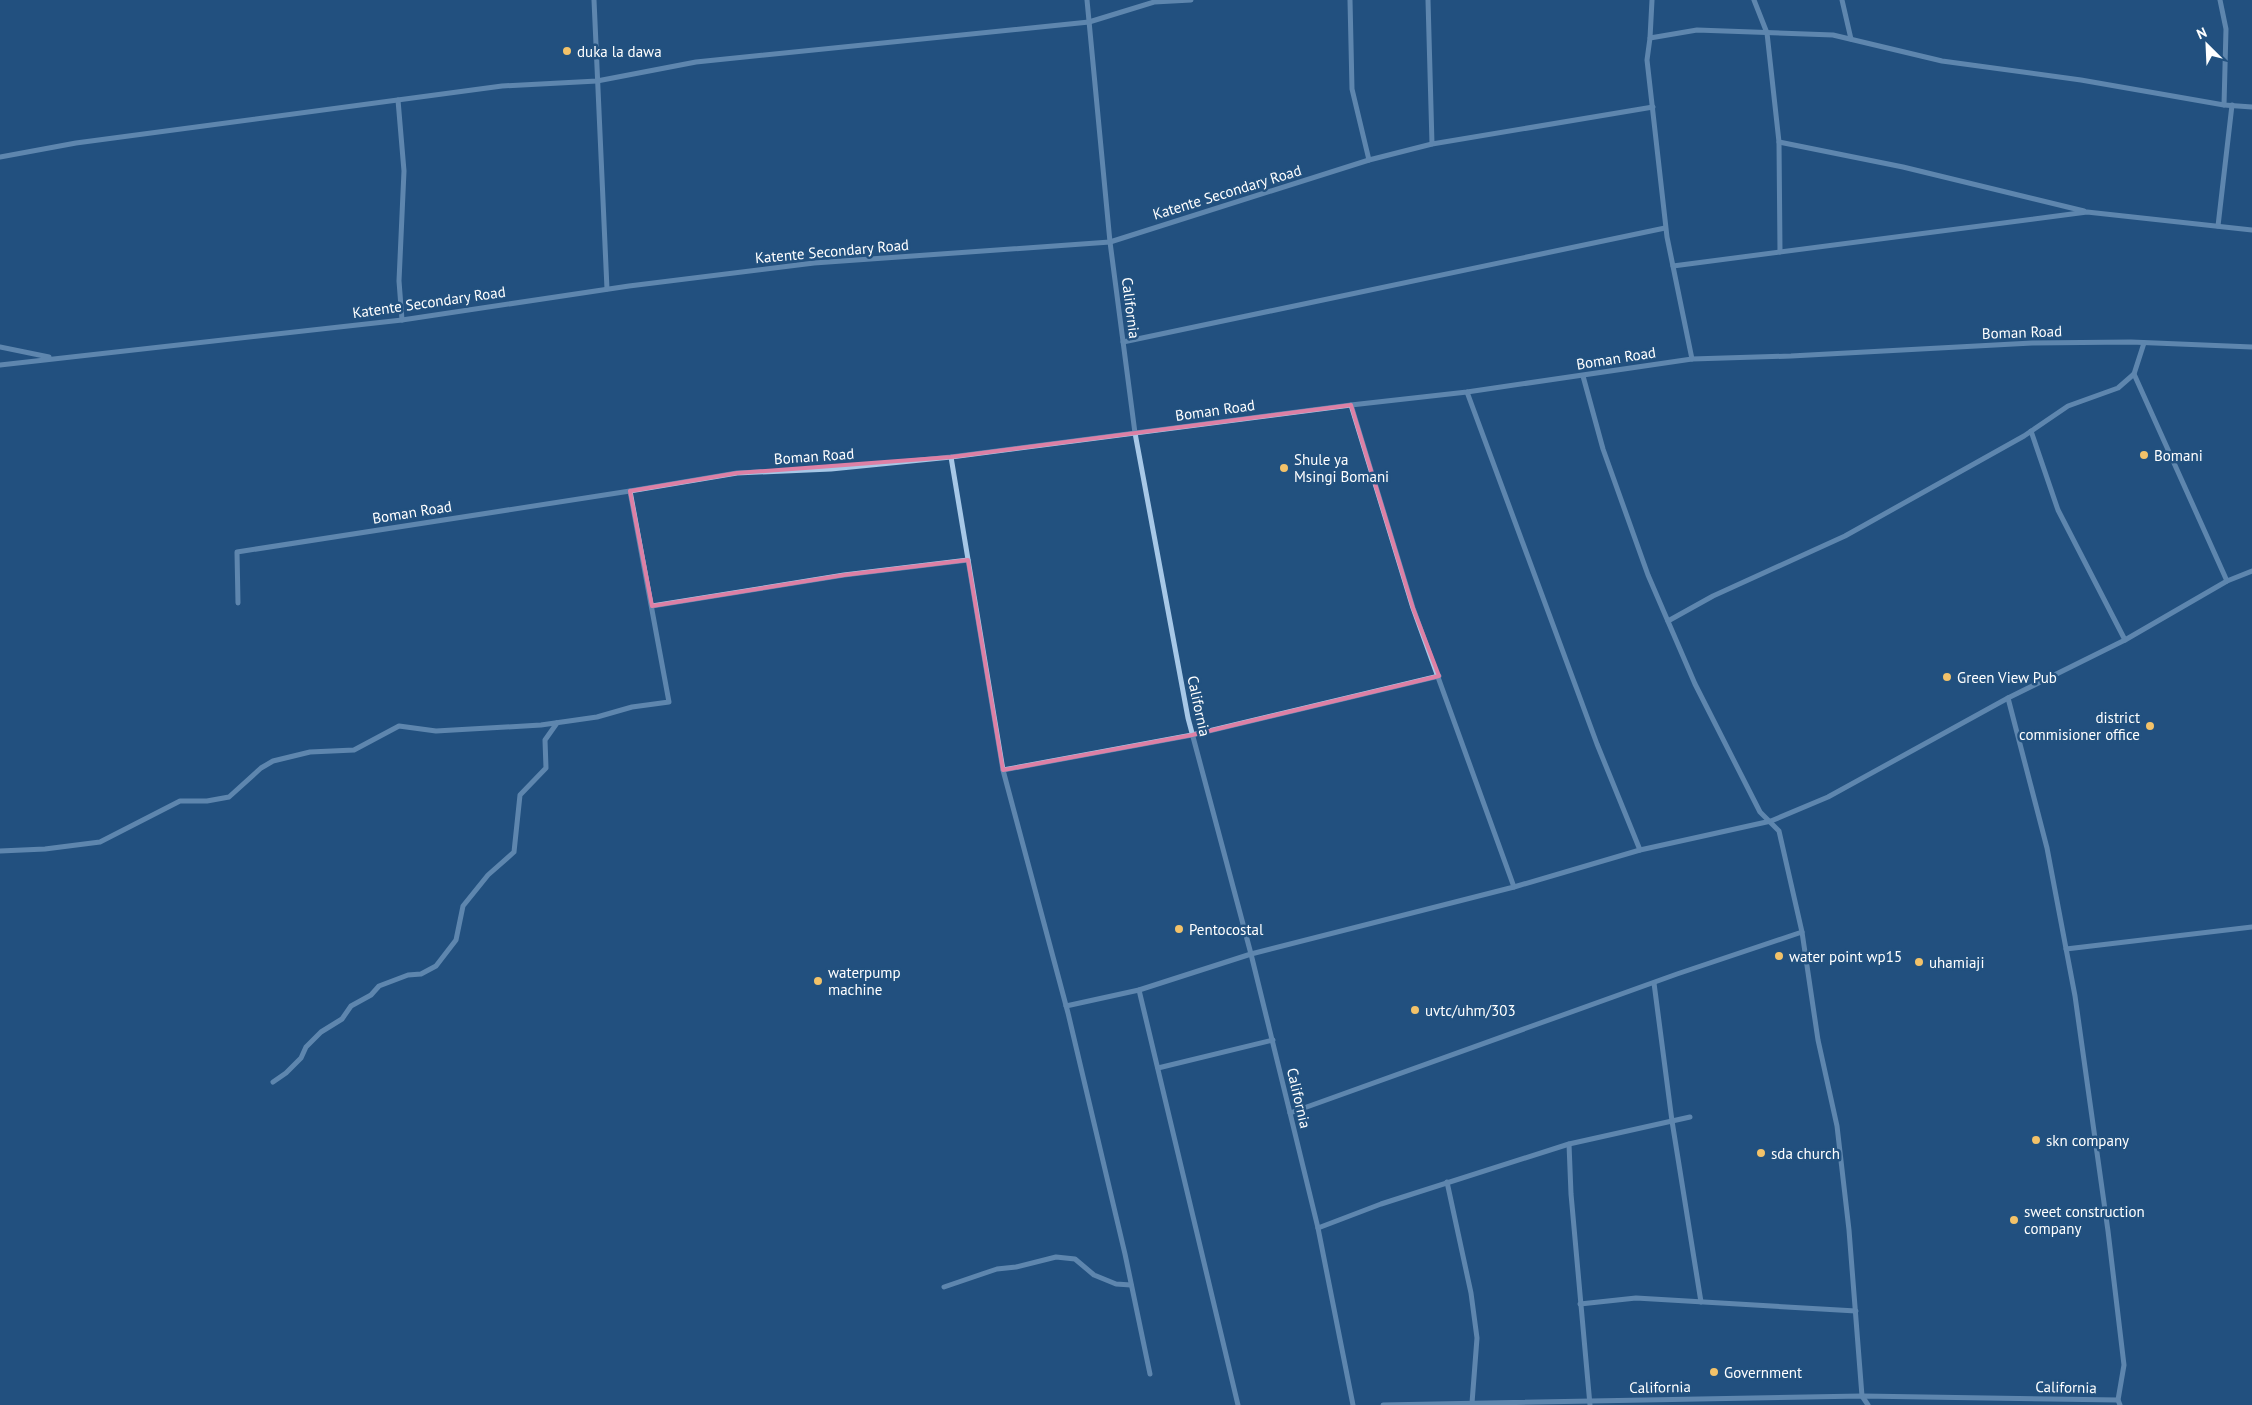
<svg xmlns="http://www.w3.org/2000/svg" width="2252" height="1405" viewBox="0 0 2252 1405" font-family="'PT Sans',sans-serif">
<style>
.lines{fill:none;stroke-linecap:round;stroke-linejoin:round}
.minor{stroke:#a7c8e7;stroke-width:5}
.marked{fill:none;stroke:#dd80a5;stroke-width:4;stroke-linejoin:round}
.poi-dot{fill:#f3c269;stroke:#22517f;stroke-width:2}
.labels{text-anchor:middle;dominant-baseline:central;stroke-width:5;stroke-linejoin:round;paint-order:stroke}
.poi-label{font-size:15px;fill:#fff;stroke:#22517f;text-anchor:start}
.street-label{font-size:15px;fill:#fff;stroke:#22517f}
</style>
<rect width="100%" height="100%" fill="#22517f"/>
<g class="lines">
<g class="minor">
<polyline points="594,0 607,289"/>
<polyline points="1087,0 1110,242 1135,433 1188,718 1251,954 1290,1113 1318,1228 1353,1405"/>
<polyline points="1350,0 1352,89 1369,160"/>
<polyline points="1428,0 1432,144"/>
<polyline points="1754,0 1767,33 1779,142 1780,252"/>
<polyline points="1842,0 1851,39"/>
<polyline points="2220,0 2226,29 2224,105"/>
<polyline points="1650,38 1652,0"/>
<polyline points="398,100 404,171 399,281 402,320"/>
<polyline points="1779,142 1903,167 2084,211"/>
<polyline points="0,157 76,143 502,86 597,81 696,62 1089,22 1154,2 1191,0"/>
<polyline points="2218,226 2232,105"/>
<polyline points="1673,266 2087,212 2252,230"/>
<polyline points="1123,342 1665,228"/>
<polyline points="0,347 49,357"/>
<polyline points="1692,359 1667,237 1647,60 1650,38 1697,30 1833,35 1942,61 2081,80 2224,105 2252,107"/>
<polyline points="0,365 402,320 629,286 814,263 1110,242 1369,160 1432,144 1653,107"/>
<polyline points="2134,374 2227,581"/>
<polyline points="1583,376 1603,449 1648,575 1695,684 1760,812 1779,831 1802,932 1818,1040 1837,1126 1849,1230 1862,1396 1868,1405"/>
<polyline points="1467,392 1597,744 1640,850"/>
<polyline points="1351,405 1413,608 1514,887"/>
<polyline points="2031,431 2058,510 2125,640"/>
<polyline points="951,457 1003,770 1068,1013 1125,1254 1150,1374"/>
<polyline points="238,603 237,552 630,491 737,473 831,469 951,457 1351,405 1467,392 1692,359 1791,356 2032,343 2131,342 2252,347"/>
<polyline points="652,606 844,575 968,560"/>
<polyline points="1668,621 1713,596 1845,536 2024,436 2068,406 2118,388 2134,374 2144,343"/>
<polyline points="2008,698 2047,848 2075,996 2108,1231 2124,1365 2118,1400 2120,1405"/>
<polyline points="1003,770 1192,735 1439,676"/>
<polyline points="0,851 45,849 100,842 180,801 207,801 229,797 261,768 273,761 310,752 354,750 399,726 436,731 541,725 597,717 632,707 669,702 630,491"/>
<polyline points="2066,949 2252,927"/>
<polyline points="1654,983 1672,1121 1701,1302"/>
<polyline points="1139,990 1238,1405"/>
<polyline points="1066,1006 1139,990 1251,954 1514,887 1640,850 1771,821 1828,797 2008,698 2125,640 2227,581 2252,571"/>
<polyline points="1158,1068 1273,1040"/>
<polyline points="273,1082 286,1073 301,1058 306,1047 321,1032 342,1019 351,1006 371,995 379,986 408,975 421,974 436,966 456,940 463,906 488,875 514,852 520,795 546,768 545,740 557,723"/>
<polyline points="1290,1113 1677,974 1802,932"/>
<polyline points="1569,1144 1571,1194 1590,1405"/>
<polyline points="1447,1182 1471,1293 1477,1338 1472,1403"/>
<polyline points="1318,1228 1381,1204 1569,1144 1690,1117"/>
<polyline points="944,1287 997,1269 1016,1267 1056,1257 1075,1259 1094,1275 1116,1284 1131,1285"/>
<polyline points="1580,1304 1636,1298 1856,1311"/>
<polyline points="1383,1405 1862,1396 2118,1400"/>
</g>
</g>
<path d="M0 0H2252V1405H0ZM1351 405 1413 608 1439 676 1192 735 1003 770 968 560 844 575 652 606 630 491 737 473 951 457Z" fill="#22517f" fill-opacity=".55" fill-rule="evenodd"/>
<path class="marked" d="M1351 405 1413 608 1439 676 1192 735 1003 770 968 560 844 575 652 606 630 491 737 473 951 457Z"/>
<g class="poi-dot">
<circle cx="567" cy="51" r="5"/>
<circle cx="2144" cy="455" r="5"/>
<circle cx="1284" cy="468" r="5"/>
<circle cx="1947" cy="677" r="5"/>
<circle cx="2150" cy="726" r="5"/>
<circle cx="1179" cy="929" r="5"/>
<circle cx="1779" cy="956" r="5"/>
<circle cx="1919" cy="962" r="5"/>
<circle cx="818" cy="981" r="5"/>
<circle cx="1415" cy="1010" r="5"/>
<circle cx="2036" cy="1140" r="5"/>
<circle cx="1761" cy="1153" r="5"/>
<circle cx="2014" cy="1220" r="5"/>
<circle cx="1714" cy="1372" r="5"/>
</g>
<g class="labels">
<g class="poi-label">
<text x="577" y="51">duka la dawa</text>
<text x="2154" y="455">Bomani</text>
<text x="1294" y="459">Shule ya<tspan x="1294" dy="17">Msingi Bomani</tspan></text>
<text x="1957" y="677">Green View Pub</text>
<text x="2140" y="717" text-anchor="end">district<tspan x="2140" dy="17">commisioner office</tspan></text>
<text x="1189" y="929">Pentocostal</text>
<text x="1789" y="956">water point wp15</text>
<text x="1929" y="962">uhamiaji</text>
<text x="828" y="972">waterpump<tspan x="828" dy="17">machine</tspan></text>
<text x="1425" y="1010">uvtc/uhm/303</text>
<text x="2046" y="1140">skn company</text>
<text x="1771" y="1153">sda church</text>
<text x="2024" y="1211">sweet construction<tspan x="2024" dy="17">company</tspan></text>
<text x="1724" y="1372">Government</text>
</g>
<g class="street-label">
<text transform="translate(1227 192) rotate(-17)">Katente Secondary Road</text>
<text transform="translate(832 251) rotate(-5)">Katente Secondary Road</text>
<text transform="translate(429 302) rotate(-8)">Katente Secondary Road</text>
<text transform="translate(1131 308) rotate(83)">California</text>
<text transform="translate(2022 332) rotate(-2)">Boman Road</text>
<text transform="translate(1616 358) rotate(-9)">Boman Road</text>
<text transform="translate(1215 410) rotate(-8)">Boman Road</text>
<text transform="translate(814 456) rotate(-4)">Boman Road</text>
<text transform="translate(412 512) rotate(-9)">Boman Road</text>
<text transform="translate(1199 706) rotate(78)">California</text>
<text transform="translate(1299 1098) rotate(77)">California</text>
<text transform="translate(1660 1387) rotate(-1)">California</text>
<text transform="translate(2066 1387) rotate(1)">California</text>
</g>
</g>
<g transform="translate(2207 45) rotate(336)" stroke="#22517f" stroke-width="4" paint-order="stroke">
<path d="M0-4L9 19L0 12L-9 19Z" fill="#ffffff"/>
<text y="-8" font-size="14" font-weight="bold" text-anchor="middle" fill="#ffffff">N</text>
</g>
</svg>
